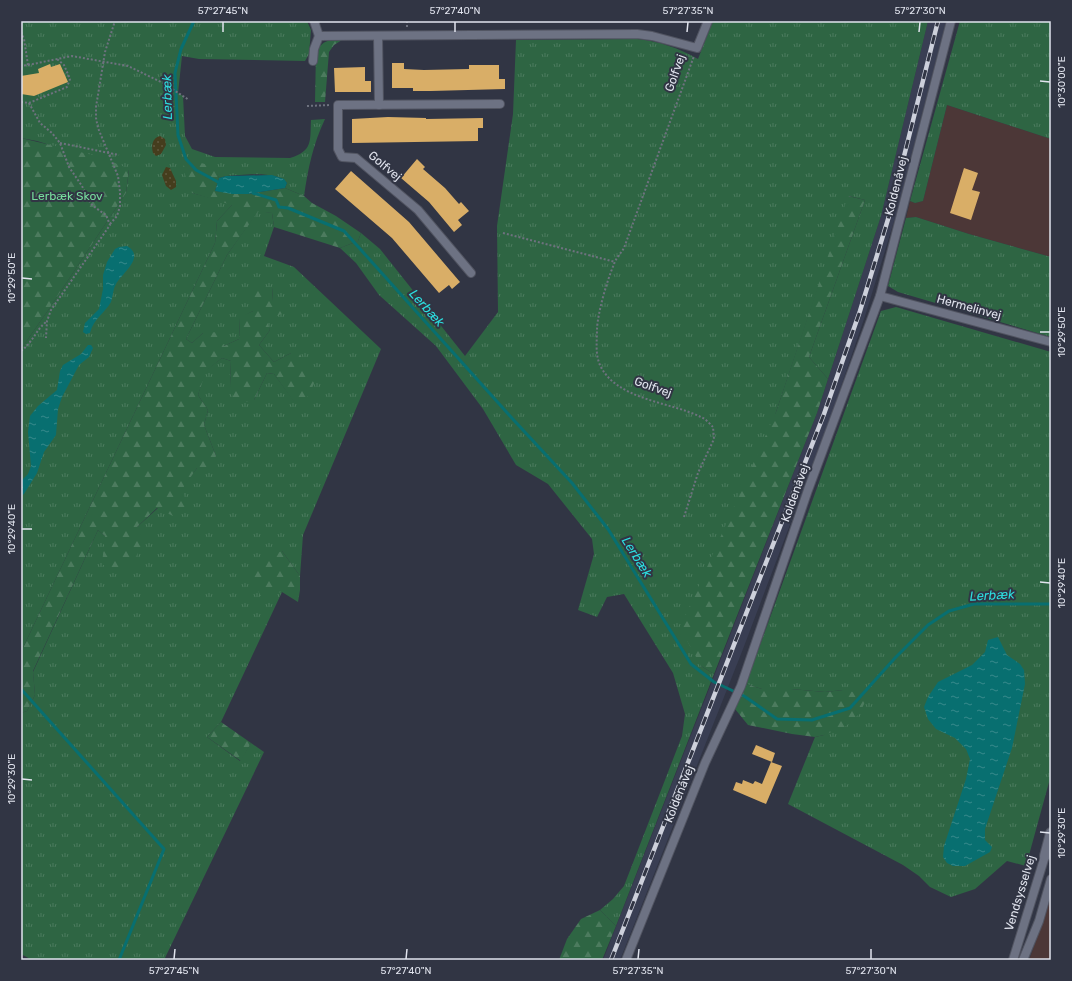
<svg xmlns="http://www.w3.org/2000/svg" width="1072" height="981" viewBox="0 0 1072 981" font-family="Rubik,sans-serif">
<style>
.built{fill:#393e53}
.industrial{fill:#4c3737}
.grass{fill:url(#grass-tufts)}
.forest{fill:url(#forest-firs)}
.sand{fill:url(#sand-dots)}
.water{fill:url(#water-ripples)}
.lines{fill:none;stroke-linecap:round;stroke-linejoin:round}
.stream{stroke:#086f70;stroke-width:3}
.building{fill:#d9ae67}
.minor-casing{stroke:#515461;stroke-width:10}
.tertiary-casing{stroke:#515461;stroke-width:12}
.path{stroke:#6e727f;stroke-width:2;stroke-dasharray:2 2;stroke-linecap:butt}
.minor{stroke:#6d7283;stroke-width:8}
.tertiary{stroke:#6d7283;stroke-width:10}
.rail-casing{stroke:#cdd0db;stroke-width:4.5}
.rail{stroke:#313544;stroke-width:3;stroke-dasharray:9;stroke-linecap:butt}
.ticks{fill:none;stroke:#e1e4ee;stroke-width:1.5}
.labels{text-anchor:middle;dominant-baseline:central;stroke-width:4;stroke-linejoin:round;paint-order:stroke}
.street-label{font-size:12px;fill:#e1e4ee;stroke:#313544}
.park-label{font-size:12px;fill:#77dd9d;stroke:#313544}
.water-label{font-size:13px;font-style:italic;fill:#2cdedf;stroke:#313544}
.neatline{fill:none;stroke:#e1e4ee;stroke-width:1.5}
.ticks-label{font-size:10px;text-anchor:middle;fill:#e1e4ee}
</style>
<defs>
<pattern id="grass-tufts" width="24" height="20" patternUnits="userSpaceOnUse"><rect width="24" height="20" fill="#2e6543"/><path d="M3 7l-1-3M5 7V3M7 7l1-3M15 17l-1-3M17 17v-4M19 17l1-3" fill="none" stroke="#4c7b5e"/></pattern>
<pattern id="forest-firs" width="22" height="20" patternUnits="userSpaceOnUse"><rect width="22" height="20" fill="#2e6543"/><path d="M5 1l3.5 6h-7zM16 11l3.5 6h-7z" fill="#4c7b5e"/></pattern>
<pattern id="sand-dots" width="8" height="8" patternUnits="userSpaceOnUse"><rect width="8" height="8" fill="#453d1d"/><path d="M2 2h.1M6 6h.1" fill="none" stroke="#60593e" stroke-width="1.8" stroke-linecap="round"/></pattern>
<pattern id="water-ripples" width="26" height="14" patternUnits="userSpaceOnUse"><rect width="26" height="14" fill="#086f70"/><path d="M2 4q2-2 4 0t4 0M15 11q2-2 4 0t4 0" fill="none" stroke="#388a8c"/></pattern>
</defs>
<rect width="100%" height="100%" fill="#313544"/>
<polygon class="built" points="928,21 946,21 895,218 866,313 831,416 743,649 620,960 603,960 817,413 881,216"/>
<g class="industrial">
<polygon points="947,105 1051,139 1051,257 969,234 916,217 906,218 910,201 915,203 923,201"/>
<polygon points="1051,897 1051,960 1029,960 1044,918"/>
</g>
<g class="grass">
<path d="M21 21H307L311 30 309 54 305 61 199 59 182 56 178 93 183 96 185 136 192 149 215 157 290 158C313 151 310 141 311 120L325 119C313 144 308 169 304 196L285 188 287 183C278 170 241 175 226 176L219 178 214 167 192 193 233 204 217 221 215 243 21 652V349L49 309 126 193 129 170 37 141 21 138Z"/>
<path d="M713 21H928L881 216 828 379 809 357 865 200 849 196 776 412 701 666 714 674 616 926 600 910 613 899 624 886 682 736 685 714 673 673 624 594 607 597 597 617 578 610 594 554 592 539 548 484 516 465 483 409 436 346 379 295 356 263 340 248 358 241 361 233 380 249 465 356 498 312 497 226 513 114 516 40 637 39C659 41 678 48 698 59Z"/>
<polygon points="960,21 1051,21 1051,139 947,105 923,201 915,203 910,201"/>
<polygon points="258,211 272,213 274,227 264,256 294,267 381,349 303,535 300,576 282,551 282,592 221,722 207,737 240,761 251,743 264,752 164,960 32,960 21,954 21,713 27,711 35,695 33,672 98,530 105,536 137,527 158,508 182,488 197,468 216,456 204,425 208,410 198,395 205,371 222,358 231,361 230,386 254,400 267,373 274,374 294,401 291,353 274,362 259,345 270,330 266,321 272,301 273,287 253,311 240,318 239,339 224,346 203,333 192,343 186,339 227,255"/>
<polygon points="916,217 969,234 1051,257 1051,337 898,292 888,286 906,218"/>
<polygon points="896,307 1051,352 1051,775 1026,866 1007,861 975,889 951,897 930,887 919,876 903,865 788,804 815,737 824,735 843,690 825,692 791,689 762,689 746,684 881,311"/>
</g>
<g class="forest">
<path d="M331 40H342L334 45 329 52 325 102H315L316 52C320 45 323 42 331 40Z"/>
<polygon points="21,138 101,157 129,169 126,193 49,309 21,349"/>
<polygon points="191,160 215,167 219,178 215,191 248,194 285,188 304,196 312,203 336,216 361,233 358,241 340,248 274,227 272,213 258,212 227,255 186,339 192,343 203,333 218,332 224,346 239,339 240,317 253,311 250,298 258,286 273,287 272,301 282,305 283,313 267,321 270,330 259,345 274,362 291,353 300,354 314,383 309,396 294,402 274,374 267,373 254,400 235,405 230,386 231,361 222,358 206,371 198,395 208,410 204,425 216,456 211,468 197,468 183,488 186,507 173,516 157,508 137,527 145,541 129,568 111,570 102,564 105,536 98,530 33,671 35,695 27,711 21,713 21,652 215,243 217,221 232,205 192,193 183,169 184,164"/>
<polygon points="848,196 865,200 809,357 828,379 817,413 714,674 701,666 680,628 776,412"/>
<polygon points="282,551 300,576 300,590 298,602 282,592 260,596 252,572 256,561"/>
<polygon points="746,684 762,689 791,689 825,692 843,690 859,693 865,702 859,714 846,726 824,735 815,737 792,734 748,725 735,709"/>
<polygon points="221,722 251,743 241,761 207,737"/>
<polygon points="600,910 616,926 602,960 559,960 567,939 581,919"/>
</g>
<g class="sand">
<path d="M160 136 165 139 166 145 161 154 156 156 153 153C151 146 152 138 160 136Z"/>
<polygon points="166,167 170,168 176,181 176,187 171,190 166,186 162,175"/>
</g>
<g class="water">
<polygon points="272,175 284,179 287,183 285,188 248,194 232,194 215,191 219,178 226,176"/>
<path d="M127 246C146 257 122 273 116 284 113 289 113 296 111 302 104 314 94 318 90 333L86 334 83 332 85 323 99 309 103 289V275L107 262 115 249 119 247Z"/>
<polygon points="88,345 91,345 93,348 89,357 79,365 62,397 58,409 56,435 44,452 37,473 24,494 21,496 21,481 28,474 31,466 28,432 30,416 38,406 57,390 60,371 63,365 81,354"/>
<polygon points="998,637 1007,655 1020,664 1024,670 1025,684 1012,748 985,829 985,840 992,847 990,852 965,866 953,866 947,863 943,857 944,846 966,779 970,759 966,749 955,738 936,729 928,719 924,707 928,697 938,682 972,665 985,652 988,640"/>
</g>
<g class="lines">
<g class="stream">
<polyline points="194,21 181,49 175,73 178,135 186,159 196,170 218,182"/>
<polyline points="253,193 276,200 279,207 288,208 344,231 510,416 572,483 608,529 691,664 714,682 744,696 777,719 812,720 850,708 895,658 928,625 949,611 974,604 1051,604"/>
<polyline points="21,689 164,849 119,960"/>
</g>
</g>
<g class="building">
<polygon points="392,63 404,63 404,69 424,70 469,69 469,65 499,65 499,79 505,79 505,89 431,91 413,91 413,88 392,88"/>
<polygon points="50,64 51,67 60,64 68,82 34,96 21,94 21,76 39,73 38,69"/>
<polygon points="365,67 365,81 371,81 371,92 335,92 334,68"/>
<polygon points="388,117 426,118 426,119 483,118 483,128 478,128 478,141 352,143 352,119"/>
<polygon points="417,159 425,167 423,169 445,188 459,204 461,202 469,211 458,220 462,225 454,232 429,202 401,178"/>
<polygon points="964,168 978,173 972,190 980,192 971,220 950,213"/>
<polygon points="351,171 409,222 460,282 452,289 449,285 439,293 392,238 335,189"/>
<polygon points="756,745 775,753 772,762 752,754"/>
<polygon points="771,762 782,766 766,804 733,790 736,782 742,784 743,780 753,784 755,781 762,784"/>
</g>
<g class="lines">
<defs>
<g id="minor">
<polyline points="314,21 319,36"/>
<polyline points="378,36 379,105"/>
<polyline points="313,61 314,49 319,36 637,34 652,36 697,48 708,21"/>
<polyline points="471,273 418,210 356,158 342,157 338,149 338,105 500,104"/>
<polyline points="880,296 1051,342"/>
<polyline points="626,960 705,763 741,686 808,490 880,296 951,21"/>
<polyline points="1013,960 1045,856"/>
<polyline points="1023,960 1039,921 1051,879"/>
</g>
<polyline id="tertiary" points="1045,856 1051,833"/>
</defs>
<use href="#minor" class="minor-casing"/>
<use href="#tertiary" class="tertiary-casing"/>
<g class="path">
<polyline points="407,21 407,27"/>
<polyline points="21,32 24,39 28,65 21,66"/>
<polyline points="28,65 72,56 128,66 163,83 189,100"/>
<polyline points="21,102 29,103 67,87 70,79 64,65 57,59"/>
<polyline points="29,103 40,123 52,133 60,143 69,167 82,186 89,201 93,206 106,215 110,225 51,310 47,321 46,338"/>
<polyline points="307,106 330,105"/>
<polyline points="60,143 119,155"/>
<polyline points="110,224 117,216 120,206 120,192 118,176 98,128 96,118 96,107 105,52 115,21"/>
<polyline points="503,233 615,262"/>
<path d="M21 351C33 342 36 330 46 322"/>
<path d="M684 517 698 473 714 439 713 427C710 424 706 419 701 417 671 402 616 400 600 365 595 354 597 341 597 329 598 311 607 281 614 264 616 258 621 253 624 248L694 56"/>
</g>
<use href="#minor" class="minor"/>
<use href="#tertiary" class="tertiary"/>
<defs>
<polyline id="rail" points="611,960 824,414 860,311 889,216 938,21"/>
</defs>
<use href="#rail" class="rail-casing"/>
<use href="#rail" class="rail"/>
</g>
<path class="ticks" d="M223 32V22M455 32V22M687 32 688 22M919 32 920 22M1040 81 1050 82M22 278 32 279M1040 332H1050M22 529H32M1040 582 1050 583M22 779 32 780M1040 832 1050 833M174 959 175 949M406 959 407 949M638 959 639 949M871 959V949"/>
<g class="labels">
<g class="street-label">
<text transform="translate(675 73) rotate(-70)">Golfvej</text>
<text transform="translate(385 166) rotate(40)">Golfvej</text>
<text transform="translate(896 186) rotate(-76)">Koldenåvej</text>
<text transform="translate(969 307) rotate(15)">Hermelinvej</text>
<text transform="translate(653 387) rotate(20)">Golfvej</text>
<text transform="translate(795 493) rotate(-70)">Koldenåvej</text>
<text transform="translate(679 794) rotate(-68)">Koldenåvej</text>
<text transform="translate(1020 893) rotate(-73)">Vendsysselvej</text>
</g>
<g class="park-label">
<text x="67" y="196">Lerbæk Skov</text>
</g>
<g class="water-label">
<text transform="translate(167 97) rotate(-91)">Lerbæk</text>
<text transform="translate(427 308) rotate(48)">Lerbæk</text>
<text transform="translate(637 557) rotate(58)">Lerbæk</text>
<text transform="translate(992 595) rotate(-3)">Lerbæk</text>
</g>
</g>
<rect width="1072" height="981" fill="none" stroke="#313544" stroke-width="44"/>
<rect x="22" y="22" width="1028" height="937" class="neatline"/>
<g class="ticks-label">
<text x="223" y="14">57°27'45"N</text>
<text x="455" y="14">57°27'40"N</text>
<text x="688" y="14">57°27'35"N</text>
<text x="920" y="14">57°27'30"N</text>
<text transform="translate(1061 82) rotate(-90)" y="4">10°30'00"E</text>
<text transform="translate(11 278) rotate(-90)" y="4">10°29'50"E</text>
<text transform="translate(1061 332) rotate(-90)" y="4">10°29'50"E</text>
<text transform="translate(11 529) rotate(-90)" y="4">10°29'40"E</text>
<text transform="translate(1061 583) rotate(-90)" y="4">10°29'40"E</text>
<text transform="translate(11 779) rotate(-90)" y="4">10°29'30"E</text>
<text transform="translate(1061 833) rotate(-90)" y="4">10°29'30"E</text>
<text x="174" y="974">57°27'45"N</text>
<text x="406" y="974">57°27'40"N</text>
<text x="638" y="974">57°27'35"N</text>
<text x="871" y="974">57°27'30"N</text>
</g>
</svg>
